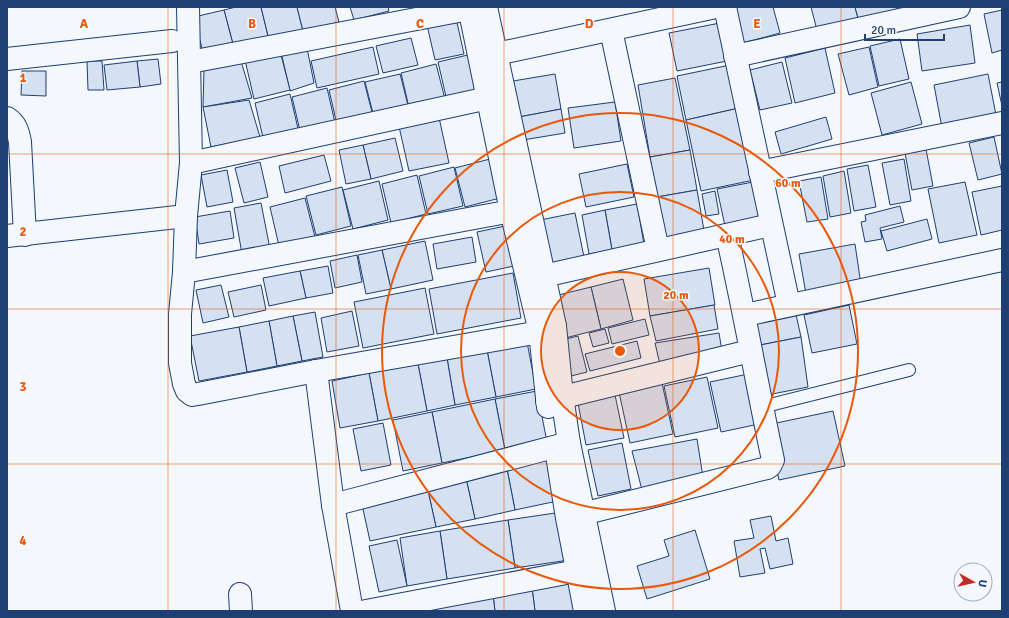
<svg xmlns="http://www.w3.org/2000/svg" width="1009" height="618" viewBox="0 0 1009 618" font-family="Signika,sans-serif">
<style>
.building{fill:#d5e0f0;stroke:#1d3f73}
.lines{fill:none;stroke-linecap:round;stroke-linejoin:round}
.service-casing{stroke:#1d3f73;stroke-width:14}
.minor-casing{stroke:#1d3f73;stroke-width:24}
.service{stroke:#f4f7fb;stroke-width:12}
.minor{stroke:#f4f7fb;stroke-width:22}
.grid{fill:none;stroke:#e8590c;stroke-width:1;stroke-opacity:0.55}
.ring{fill:none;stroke:#e8590c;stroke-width:2}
.grid-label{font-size:13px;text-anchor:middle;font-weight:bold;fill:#e8590c;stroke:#f4f7fb;stroke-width:3;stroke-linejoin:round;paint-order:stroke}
.centre{fill:#e8590c;stroke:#f4f7fb;stroke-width:2}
.ring-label{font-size:12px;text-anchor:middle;font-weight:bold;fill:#e8590c;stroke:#f4f7fb;stroke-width:3;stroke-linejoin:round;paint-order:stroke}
</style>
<rect width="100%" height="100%" fill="#f4f7fb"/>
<g class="building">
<polygon points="236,7 261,7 269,40 234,48 224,10"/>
<polygon points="261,7 297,7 303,31 269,40"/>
<polygon points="297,7 335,7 339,22 303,31"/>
<polygon points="350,7 388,7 389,11 354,20"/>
<polygon points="730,7 773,7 780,33 740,44"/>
<polygon points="811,7 855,7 859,22 818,34"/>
<polygon points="855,7 896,7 897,11 859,22"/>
<polygon points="224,10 234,48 204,56 194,17"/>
<polygon points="1002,10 1002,50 992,53 984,14"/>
<polygon points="456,18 464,54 435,60 427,25"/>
<polygon points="720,23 727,61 677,71 669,33"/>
<polygon points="970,25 975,63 922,71 917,34"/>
<polygon points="411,38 418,65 383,73 376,46"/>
<polygon points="900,39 909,79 879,86 870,46"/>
<polygon points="373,47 379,74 317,88 311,61"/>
<polygon points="869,47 878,87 849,95 838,54"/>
<polygon points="307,48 314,83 290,91 281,52"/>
<polygon points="825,48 835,93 795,103 785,58"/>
<polygon points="280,51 290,90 254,99 245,60"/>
<polygon points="472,54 482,93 447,101 438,62"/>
<polygon points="158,59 161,84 140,87 137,61"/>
<polygon points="87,61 102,61 104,90 88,90"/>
<polygon points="137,61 140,87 107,90 104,65"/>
<polygon points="241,61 252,98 203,107 204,69"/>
<polygon points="782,62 792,103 760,110 750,70"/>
<polygon points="436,64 446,103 410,112 401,73"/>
<polygon points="730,65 739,108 686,120 677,76"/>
<polygon points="22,71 46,71 46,96 21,95"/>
<polygon points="400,74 410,113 375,121 365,82"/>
<polygon points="555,74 561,109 519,117 513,81"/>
<polygon points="988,74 996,115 942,128 934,85"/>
<polygon points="675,78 690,150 650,157 638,85"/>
<polygon points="364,81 374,120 338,129 329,90"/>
<polygon points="911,82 922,124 882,135 871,93"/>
<polygon points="1002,82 1002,106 997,83"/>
<polygon points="327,88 336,127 301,135 292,97"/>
<polygon points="290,94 299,133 264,142 255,103"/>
<polygon points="249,100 260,137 211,147 203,107"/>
<polygon points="615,102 621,141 574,148 568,108"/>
<polygon points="739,108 754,180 701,191 686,120"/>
<polygon points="561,109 565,133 523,140 519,117"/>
<polygon points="438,113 449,163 409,171 398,122"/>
<polygon points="826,117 832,139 781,154 775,132"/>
<polygon points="994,137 1002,174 978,180 969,143"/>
<polygon points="395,138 403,171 371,179 363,145"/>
<polygon points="925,144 933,186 912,190 904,148"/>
<polygon points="363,145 371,179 346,184 339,150"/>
<polygon points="690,150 697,190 657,197 650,157"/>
<polygon points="324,155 331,181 285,193 279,166"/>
<polygon points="490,159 500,198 465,207 455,168"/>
<polygon points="904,159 911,201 890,205 882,163"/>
<polygon points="260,162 268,197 244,203 235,168"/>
<polygon points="627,164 634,197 586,207 579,174"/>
<polygon points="868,165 876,207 854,211 847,169"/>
<polygon points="454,167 463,206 428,214 419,176"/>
<polygon points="227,170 233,202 207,207 201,175"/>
<polygon points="844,171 851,213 830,217 823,176"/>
<polygon points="417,175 426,214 391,223 382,184"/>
<polygon points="821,177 828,219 807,222 799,181"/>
<polygon points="379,181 388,220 353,229 343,190"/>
<polygon points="753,182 760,219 725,226 717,189"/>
<polygon points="965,182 977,235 939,243 928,189"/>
<polygon points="1002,186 1002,230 981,235 972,192"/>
<polygon points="342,187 351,226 316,235 306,196"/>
<polygon points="697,190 705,236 666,246 657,197"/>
<polygon points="715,191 719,214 706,216 702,194"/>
<polygon points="305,198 315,237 279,246 270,207"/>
<polygon points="261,203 270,249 242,254 234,208"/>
<polygon points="637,204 644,244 612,250 605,210"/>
<polygon points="900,206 904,222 880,228 882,239 865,242 861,222 866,221 865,215"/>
<polygon points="605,210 612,250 589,254 582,215"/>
<polygon points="230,211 234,238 199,244 195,217"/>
<polygon points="575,213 584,257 549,264 540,220"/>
<polygon points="927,219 932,239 887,251 881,231"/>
<polygon points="505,226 514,266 486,272 477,232"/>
<polygon points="472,237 476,262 437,269 433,244"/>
<polygon points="425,241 433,280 391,289 382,250"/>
<polygon points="855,244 861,285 806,294 799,254"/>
<polygon points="382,250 391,289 366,294 358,255"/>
<polygon points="357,255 362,282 335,288 330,261"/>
<polygon points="328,266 333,293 306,298 300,271"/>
<polygon points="709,268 715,305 650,316 644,279"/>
<polygon points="300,271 306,298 269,306 263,278"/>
<polygon points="513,273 521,318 437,334 429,289"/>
<polygon points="623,279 633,320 601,329 591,287"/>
<polygon points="221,285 229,317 203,323 196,290"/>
<polygon points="261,285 266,310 234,317 228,292"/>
<polygon points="591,287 601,329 561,339 550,297"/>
<polygon points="425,288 434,334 363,348 354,302"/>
<polygon points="714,305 718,329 656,341 650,316"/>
<polygon points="849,305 857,344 812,353 804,315"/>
<polygon points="795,310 801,337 755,346 749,319"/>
<polygon points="352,311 359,346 327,352 321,318"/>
<polygon points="315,312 323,357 302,361 293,316"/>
<polygon points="293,316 302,361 277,366 269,321"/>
<polygon points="645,319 649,335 612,344 608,328"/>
<polygon points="269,321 277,366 247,372 239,327"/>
<polygon points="239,327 247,372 199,381 190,336"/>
<polygon points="605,329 609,343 593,347 589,333"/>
<polygon points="719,333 723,357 661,369 655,343"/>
<polygon points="578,336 587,372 571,376 562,340"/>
<polygon points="801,337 808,387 762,396 755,346"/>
<polygon points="637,341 641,358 590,371 585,354"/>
<polygon points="527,342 536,389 496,397 487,350"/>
<polygon points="487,350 496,397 455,405 447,358"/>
<polygon points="447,358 455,405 427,411 418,364"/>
<polygon points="418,364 427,411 378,421 369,373"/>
<polygon points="369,373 378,421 340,428 332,381"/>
<polygon points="753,373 764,423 721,432 710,382"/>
<polygon points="707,377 718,428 675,437 664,386"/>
<polygon points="662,383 673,434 630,443 619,392"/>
<polygon points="537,391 547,442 505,450 495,399"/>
<polygon points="615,395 624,438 586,445 578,403"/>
<polygon points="495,399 505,450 442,463 432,412"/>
<polygon points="833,411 845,466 779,480 767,425"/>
<polygon points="432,412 442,463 403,471 393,420"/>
<polygon points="383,423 391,465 361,471 353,429"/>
<polygon points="697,439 703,477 642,490 632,451"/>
<polygon points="622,443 631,489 598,496 588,450"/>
<polygon points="553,459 562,500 515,510 507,469"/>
<polygon points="507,469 515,510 475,519 466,478"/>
<polygon points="466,478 475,519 436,527 427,486"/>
<polygon points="427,486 436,527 370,541 361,500"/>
<polygon points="562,512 569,560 515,568 508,520"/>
<polygon points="771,516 776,541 788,538 793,564 770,569 765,548 760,549 765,573 740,577 734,541 754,538 750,520"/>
<polygon points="508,520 515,568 447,579 440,531"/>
<polygon points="695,530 710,579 647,599 637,566 669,556 664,540"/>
<polygon points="440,531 447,579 407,586 400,538"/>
<polygon points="397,540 407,586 379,592 369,546"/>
<polygon points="576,581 581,611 535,611 532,588"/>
<polygon points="532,588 535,611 495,611 493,595"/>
<polygon points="493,595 495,611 424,611"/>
</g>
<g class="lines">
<defs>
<polyline id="service" points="762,407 909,370"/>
<g id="minor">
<polyline points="188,7 191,163 186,216 184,272 180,314 180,363 184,384 187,391 192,395 198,394 316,371 540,332 555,326"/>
<polyline points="469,7 511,211 540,332 548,407"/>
<polyline points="486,7 555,326 562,396 569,443 604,611"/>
<polyline points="725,7 789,305"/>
<polyline points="611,30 658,250"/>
<polyline points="735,56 959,7"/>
<polyline points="483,58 496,54 716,7"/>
<polyline points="7,59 172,41"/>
<polyline points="190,62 469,9"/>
<path d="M7 118C16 124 18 131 20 142L25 235"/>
<polyline points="191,163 502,95"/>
<polyline points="760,172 1002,123"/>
<polyline points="7,236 186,216"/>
<polyline points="184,272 511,211 525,207"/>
<polyline points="530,279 771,225"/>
<polyline points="745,315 1002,260"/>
<polyline points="316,371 333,505 352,611"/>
<polyline points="547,401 750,351"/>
<polyline points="556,449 567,518 585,611"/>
<polyline points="333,505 569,443"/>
<path d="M570 517 767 468 770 466 773 460C757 385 744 310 727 235"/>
<polyline points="240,594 241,611"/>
<polyline points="366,611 577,571 592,566"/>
</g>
</defs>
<use href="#service" class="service-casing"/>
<use href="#minor" class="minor-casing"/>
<use href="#service" class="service"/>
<use href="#minor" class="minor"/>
</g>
<path class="grid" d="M168 7V611M336 7V611M504 7V611M673 7V611M841 7V611M7 154H1002M7 309H1002M7 464H1002"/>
<circle cx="620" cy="351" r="79" fill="#e8590c" fill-opacity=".12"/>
<g class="ring">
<circle cx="620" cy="351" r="79"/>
<circle cx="620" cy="351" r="159"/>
<circle cx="620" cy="351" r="238"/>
</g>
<g class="grid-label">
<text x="84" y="28">A</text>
<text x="252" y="28">B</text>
<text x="420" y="28">C</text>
<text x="589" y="28">D</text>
<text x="757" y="28">E</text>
<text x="23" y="82">1</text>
<text x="23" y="236">2</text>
<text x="23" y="391">3</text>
<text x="23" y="545">4</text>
</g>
<circle cx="620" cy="351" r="6" class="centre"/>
<g class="ring-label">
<text x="788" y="187">60 m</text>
<text x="732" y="243">40 m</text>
<text x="676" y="299">20 m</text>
</g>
<rect width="1009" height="618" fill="none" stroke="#1d3f73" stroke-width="16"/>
<g transform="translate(973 582) rotate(98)"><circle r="19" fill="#f4f7fb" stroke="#9eadc5"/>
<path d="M0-3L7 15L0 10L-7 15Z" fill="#c62828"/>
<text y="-6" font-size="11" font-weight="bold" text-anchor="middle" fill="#1d3f73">U</text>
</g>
<path d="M865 34v6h79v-6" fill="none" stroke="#1d3f73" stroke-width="2"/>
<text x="871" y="34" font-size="12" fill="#1d3f73" stroke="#f4f7fb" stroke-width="3" paint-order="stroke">20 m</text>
</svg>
